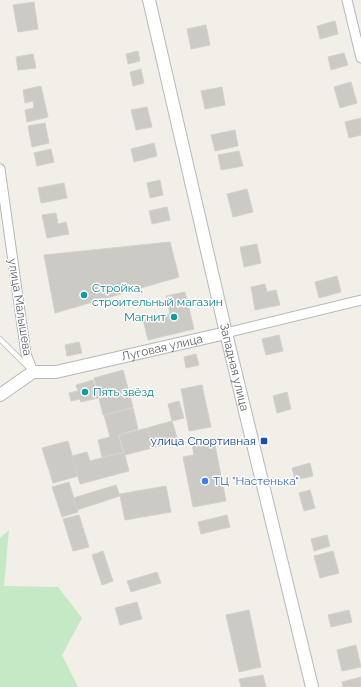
<svg xmlns="http://www.w3.org/2000/svg" width="361" height="687" viewBox="0 0 361 687" font-family="Raleway,sans-serif">
<style>
.green{fill:#c5e8c5}
.building{fill:#cccac5;stroke:#d6d1c6}
.lines{fill:none;stroke-linecap:round;stroke-linejoin:round}
.service-casing{stroke:#b5b8bc;stroke-width:6}
.minor-casing{stroke:#b5b8bc;stroke-width:11}
.tertiary-casing{stroke:#b5b8bc;stroke-width:14}
.service{stroke:#fff;stroke-width:4.5}
.minor{stroke:#fff;stroke-width:9}
.tertiary{stroke:#fff;stroke-width:12}
.culture-dot{fill:#0f9aa8;stroke:#fff;stroke-width:1.5}
.transit-dot{fill:#1a4fb4;stroke:#fff;stroke-width:1.5}
.shop-dot{fill:#3f7fe0;stroke:#fff;stroke-width:1.5}
.labels{text-anchor:middle;dominant-baseline:central;stroke-width:3;stroke-linejoin:round;paint-order:stroke}
.culture-label{font-size:12px;fill:#0d838f;stroke:#fff;text-anchor:start}
.street-label{font-size:12px;fill:#5f6368;stroke:#fff}
.transit-label{font-size:12px;fill:#164399;stroke:#fff;text-anchor:end}
.shop-label{font-size:12px;fill:#366cbe;stroke:#fff;text-anchor:start}
</style>
<rect width="100%" height="100%" fill="#f1efe8"/>
<polygon class="green" points="9,530 4,586 58,587 82,618 62,655 78,687 0,687 0,538"/>
<g class="building">
<polygon points="34,2 38,29 18,32 13,5"/>
<polygon points="335,21 338,34 320,39 317,26"/>
<polygon points="206,25 210,45 191,49 187,29"/>
<polygon points="138,51 140,61 128,64 126,54"/>
<polygon points="344,53 348,65 331,70 328,57"/>
<polygon points="33,54 36,68 18,70 16,57"/>
<polygon points="141,69 144,83 133,86 130,72"/>
<polygon points="351,82 357,103 340,108 334,87"/>
<polygon points="41,86 48,117 27,122 25,110 34,108 33,101 25,103 23,90"/>
<polygon points="222,87 225,105 205,109 201,91"/>
<polygon points="147,107 152,127 136,130 131,110"/>
<polygon points="361,118 361,135 349,138 345,122"/>
<polygon points="45,123 49,143 32,147 28,126"/>
<polygon points="235,130 238,146 215,151 211,135"/>
<polygon points="154,143 157,156 134,162 131,149"/>
<polygon points="51,149 54,162 37,166 34,153"/>
<polygon points="239,151 243,166 221,170 218,155"/>
<polygon points="160,180 163,195 150,198 147,183"/>
<polygon points="64,183 67,198 41,203 38,188"/>
<polygon points="247,189 253,212 233,217 227,194"/>
<polygon points="167,207 170,220 152,224 149,211"/>
<polygon points="56,213 58,224 66,222 69,234 47,238 42,215"/>
<polygon points="170,242 179,277 55,313 44,255"/>
<polygon points="257,244 261,263 244,267 240,247"/>
<polygon points="337,276 341,292 319,298 315,282"/>
<polygon points="265,284 267,292 276,290 280,305 255,310 251,287"/>
<polygon points="185,292 194,329 148,340 143,320 170,314 166,296"/>
<polygon points="279,335 283,351 266,355 262,339"/>
<polygon points="79,342 82,353 67,356 65,345"/>
<polygon points="196,354 199,365 186,368 184,357"/>
<polygon points="123,370 133,407 103,415 94,378"/>
<polygon points="93,380 98,398 81,402 80,399 71,401 69,393 78,391 76,385"/>
<polygon points="202,385 211,427 189,431 181,389"/>
<polygon points="287,392 291,409 277,413 273,396"/>
<polygon points="179,401 184,418 172,421 168,404"/>
<polygon points="133,408 138,429 118,435 123,452 102,457 98,440 110,437 104,415"/>
<polygon points="172,421 178,441 152,448 147,428"/>
<polygon points="147,428 152,448 125,455 119,435"/>
<polygon points="214,440 226,501 193,507 183,457 194,455 192,444"/>
<polygon points="68,441 78,476 53,483 42,448"/>
<polygon points="87,452 90,461 124,452 129,471 80,484 72,456"/>
<polygon points="310,463 313,476 295,480 292,468"/>
<polygon points="69,482 78,512 62,517 52,487"/>
<polygon points="116,485 120,496 77,510 73,498"/>
<polygon points="166,486 171,512 125,520 120,496 120,494"/>
<polygon points="310,490 315,508 304,511 299,493"/>
<polygon points="79,515 89,547 73,551 63,519"/>
<polygon points="227,515 230,527 201,534 198,522"/>
<polygon points="327,535 330,546 314,551 311,539"/>
<polygon points="103,551 113,581 102,585 92,555"/>
<polygon points="333,551 339,573 320,578 314,556"/>
<polygon points="157,572 161,583 131,592 127,581"/>
<polygon points="137,602 142,619 120,625 115,608"/>
<polygon points="249,610 261,667 239,672 226,615"/>
<polygon points="349,610 352,622 331,627 328,615"/>
<polygon points="356,645 361,667 342,671 337,650"/>
<polygon points="263,675 266,687 241,687 239,679"/>
<polygon points="361,677 361,687 343,687 342,682"/>
</g>
<g class="lines">
<defs>
<polyline id="service" points="0,339 30,369"/>
<g id="minor">
<polyline points="347,0 361,58"/>
<polyline points="0,169 26,354 33,372"/>
<polyline points="226,333 361,300"/>
</g>
<g id="tertiary">
<path id="s1" d="M149 0 226 333 312 687"/>
<path id="s2" d="M0 395 33 372H56L226 333"/>
</g>
</defs>
<use href="#service" class="service-casing"/>
<use href="#minor" class="minor-casing"/>
<use href="#tertiary" class="tertiary-casing"/>
<use href="#service" class="service"/>
<use href="#minor" class="minor"/>
<use href="#tertiary" class="tertiary"/>
</g>
<g class="culture-dot">
<circle cx="84" cy="295" r="4"/>
<circle cx="174" cy="317" r="4"/>
<circle cx="85" cy="392" r="4"/>
</g>
<rect class="transit-dot" x="260" y="437" width="8" height="8" rx="2"/>
<circle class="shop-dot" cx="205" cy="481" r="4"/>
<g class="labels">
<g class="culture-label">
<text x="92" y="288">Стройка,<tspan x="92" dy="14">строительный магазин</tspan></text>
<text x="166" y="317" text-anchor="end">Магнит</text>
<text x="93" y="392">Пять звёзд</text>
</g>
<g class="street-label">
<text transform="translate(20 307) rotate(81)">улица Малышева</text>
<text stroke="none"><textPath href="#s2" startOffset="172">Луговая улица</textPath></text>
<text stroke="none"><textPath href="#s1" startOffset="377">Западная улица</textPath></text>
</g>
<g class="transit-label">
<text x="256" y="441">улица Спортивная</text>
</g>
<g class="shop-label">
<text x="213" y="481">ТЦ "Настенька"</text>
</g>
</g>
</svg>
